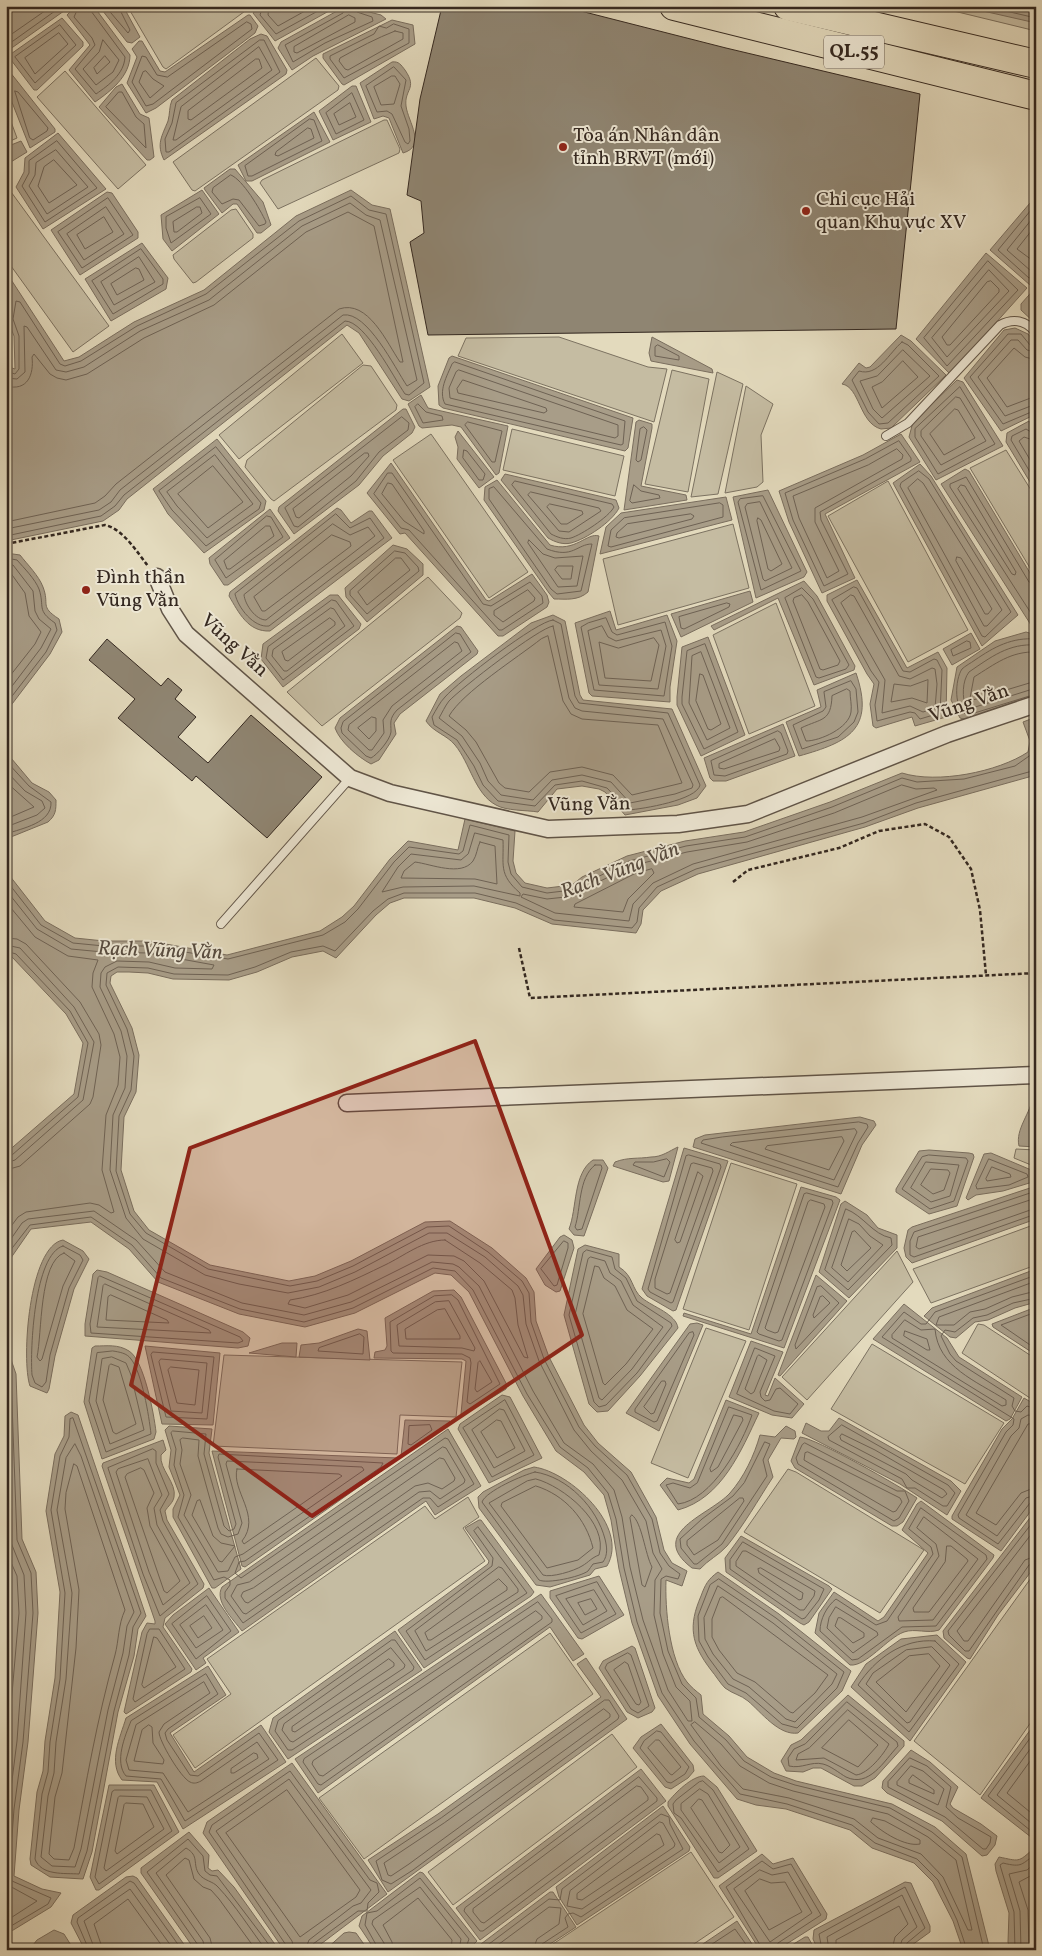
<svg xmlns="http://www.w3.org/2000/svg" width="1042" height="1956" viewBox="0 0 1042 1956" font-family="Vollkorn,serif">
<style>
.green{fill:#c5bca2;stroke:#7c7261}
.water{fill:#a89d88;stroke:#7a6e5e}
.lines{fill:none;stroke-linecap:round;stroke-linejoin:round}
.shore{stroke:#6e6254;stroke-width:1}
.building{fill:#8f8572;stroke:#342820}
.service-casing{stroke:#605447;stroke-width:10}
.minor-casing{stroke:#605447;stroke-width:19}
.trunk-casing{stroke:#342820;stroke-width:30}
.path{stroke:#342820;stroke-width:2.5;stroke-dasharray:4 2.5;stroke-linecap:butt}
.service{stroke:#ede7d4;stroke-width:8}
.minor{stroke:#ede7d4;stroke-width:16}
.trunk{stroke:#e3dabd;stroke-width:28}
.marked{fill:#8f2418;fill-opacity:0.2;stroke:#8f2418;stroke-width:4;stroke-linejoin:round}
.poi-dot{fill:#8f2418;stroke:#ede7d4;stroke-width:2}
.labels{text-anchor:middle;dominant-baseline:central;stroke-width:4;stroke-linejoin:round;paint-order:stroke}
.shield{fill:#ede7d4;stroke:#6c6156;stroke-width:1}
.shield-label{font-size:19px;font-weight:bold;fill:#342820}
.poi-label{font-size:20px;fill:#342820;stroke:#ede7d4;text-anchor:start}
.street-label{font-size:20px;fill:#342820;stroke:#ede7d4}
.water-label{font-size:21px;font-style:italic;fill:#574b3f;stroke:#ede7d4}
</style>
<rect width="100%" height="100%" fill="#e3dabd"/>
<filter id="stains"><feTurbulence type="fractalNoise" baseFrequency=".004" numOctaves="4"/><feColorMatrix values="0 0 0 0 .2 0 0 0 0 .09 0 0 0 0 .02 0 0 0 .5 -.17"/></filter>
<radialGradient id="worn" r=".72"><stop offset=".6" stop-color="#630" stop-opacity="0"/><stop offset="1" stop-color="#630" stop-opacity=".3"/></radialGradient>
<g class="green">
<polygon points="129,6 252,6 166,69 163,67 129,9"/>
<polygon points="933,6 1036,6 1036,31"/>
<polygon points="316,58 339,86 338,90 195,191 192,190 173,162"/>
<polygon points="65,71 146,165 118,189 37,97"/>
<polygon points="6,108 17,138 6,143"/>
<polygon points="384,120 387,120 400,149 399,153 278,209 260,183 262,180"/>
<polygon points="6,185 109,326 73,352 6,259"/>
<polygon points="236,209 253,234 253,238 196,282 193,283 174,259 173,255 231,210"/>
<polygon points="342,334 363,363 239,459 219,435"/>
<polygon points="559,337 648,367 667,369 654,422 458,356 466,338"/>
<polygon points="363,365 371,366 397,405 396,410 274,501 271,499 245,467 247,460"/>
<polygon points="672,370 709,379 688,492 645,484"/>
<polygon points="717,372 743,384 718,494 691,497"/>
<polygon points="746,386 773,404 761,435 763,482 757,487 725,493"/>
<polygon points="512,429 624,456 615,496 503,470"/>
<polygon points="431,434 528,572 489,598 393,460"/>
<polygon points="1006,450 1036,498 1036,578 970,468"/>
<polygon points="888,481 968,630 908,662 828,516"/>
<polygon points="733,524 749,588 618,625 603,559"/>
<polygon points="428,577 462,613 460,618 322,726 287,692"/>
<polygon points="776,603 815,706 749,734 713,635"/>
<polygon points="1016,1149 1036,1150 1036,1167 1014,1158"/>
<polygon points="731,1163 797,1184 749,1330 683,1309"/>
<polygon points="1036,1224 1036,1265 931,1303 913,1269"/>
<polygon points="897,1251 913,1282 807,1400 782,1377"/>
<polygon points="978,1324 984,1325 1036,1359 1036,1402 962,1353"/>
<polygon points="706,1328 746,1341 688,1478 651,1463"/>
<polygon points="872,1344 1004,1423 965,1484 831,1409"/>
<polygon points="224,1355 462,1362 456,1417 400,1415 397,1454 213,1446"/>
<polygon points="788,1469 796,1472 924,1550 880,1613 744,1532"/>
<polygon points="468,1497 479,1517 463,1528 485,1561 195,1768 173,1735 231,1694 207,1659 425,1506 435,1519"/>
<polygon points="1036,1571 1036,1715 980,1795 914,1741"/>
<polygon points="550,1633 593,1694 364,1859 319,1798"/>
<polygon points="612,1734 637,1767 453,1905 428,1872"/>
<polygon points="691,1852 734,1917 685,1950 544,1950"/>
</g>
<g class="water">
<polygon points="6,6 71,6 6,52"/>
<path d="M76 6 95 8 130 55C130 76 111 91 95 102L69 70 90 45 67 15Z"/>
<polygon points="99,6 123,6 140,37 132,43 127,42"/>
<polygon points="261,6 338,6 275,41 253,13"/>
<polygon points="346,6 381,15 386,19 313,56 292,70 278,48 281,42"/>
<polygon points="961,6 1036,6 1036,23"/>
<polygon points="248,15 250,15 258,26 255,33 156,108 146,113 127,83 137,57 132,49 139,41 142,41 160,71 165,72"/>
<polygon points="62,18 83,42 83,46 37,90 34,90 8,56"/>
<polygon points="392,20 413,25 415,44 344,85 342,84 323,58 323,54"/>
<path d="M261 34 267 36 287 70 286 74 164 160C156 144 162 136 168 121 170 114 169 107 172 100L250 39Z"/>
<path d="M392 62C399 61 401 65 405 70 418 89 404 89 406 106 408 122 427 146 403 153L389 118 383 116 374 119 360 83Z"/>
<polygon points="6,67 55,129 55,132 30,148 6,87"/>
<polygon points="122,84 140,114 149,118 154,157 150,160 147,160 99,107 116,87"/>
<polygon points="352,86 356,86 371,122 333,140 319,111"/>
<polygon points="314,112 330,142 252,181 246,181 238,165"/>
<polygon points="58,133 106,189 43,229 16,187 24,172 25,158"/>
<polygon points="21,141 27,152 6,165 6,147"/>
<polygon points="230,169 235,169 263,202 271,225 261,233 257,233 237,204 233,204 222,213 205,190 204,188"/>
<polygon points="202,190 219,214 172,251 163,239 161,215"/>
<polygon points="351,190 372,205 390,209 430,387 409,401 402,399 359,333 347,325 127,499 119,510 103,521 6,541 6,366 15,369 14,336 8,321 10,298 7,277 10,278 64,361 79,357 134,322 204,290 296,216"/>
<polygon points="107,192 112,193 138,232 138,238 80,275 51,230"/>
<polygon points="1036,196 1036,280 1030,285 990,250"/>
<polygon points="142,243 168,278 166,289 111,321 85,279"/>
<polygon points="986,253 1027,288 950,374 916,339"/>
<polygon points="1036,287 1036,324 1021,310 1021,304"/>
<polygon points="1015,328 1028,334 1036,344 1036,414 1001,431 964,378 1004,330"/>
<path d="M901 335 911 341 946 375 891 428 881 429C859 423 860 387 842 384L859 363 866 368 870 367Z"/>
<polygon points="652,337 712,369 713,373 651,361 649,353"/>
<polygon points="452,356 633,418 628,448 625,451 443,408 439,405 438,386 449,358"/>
<polygon points="957,380 963,382 1003,446 936,480 909,437 913,422"/>
<polygon points="421,395 428,408 508,426 499,473 496,475 461,427 452,425 422,428 419,426 408,404"/>
<polygon points="403,409 406,409 415,427 412,433 383,456 359,485 294,534 278,511 279,507"/>
<polygon points="639,420 652,424 652,428 641,486 686,495 687,500 624,510 636,422"/>
<polygon points="1029,421 1036,433 1036,492 1006,442 1007,433"/>
<polygon points="458,431 494,477 479,488 457,459 458,447 455,437"/>
<polygon points="901,434 920,462 825,514 855,578 822,593 789,522 779,491 863,455"/>
<polygon points="217,439 266,501 264,510 204,553 168,514 153,489"/>
<polygon points="391,463 486,600 489,601 532,574 547,595 549,602 547,607 503,636 498,636 405,533 400,534 367,493"/>
<polygon points="920,464 931,476 1018,615 982,646 893,483"/>
<polygon points="965,469 969,471 1036,583 1036,626 1031,625 941,484"/>
<path d="M505 474 616 500 619 508C612 522 586 539 571 543 563 545 555 542 548 538L501 480Z"/>
<path d="M497 480 550 545C575 553 587 532 599 536L588 592C578 601 566 599 554 599L549 593 484 500 485 487Z"/>
<polygon points="768,490 807,572 804,577 756,598 733,497"/>
<polygon points="726,497 732,520 600,554 606,527 621,513"/>
<path d="M337 508 341 510 351 523 369 511H372L392 538 270 631C248 632 239 613 229 596L230 592Z"/>
<polygon points="270,509 290,538 228,585 224,585 210,564 209,558"/>
<polygon points="393,545 407,549 423,564 423,575 367,622 346,597 345,588"/>
<path d="M6 553 20 555C27 564 39 576 43 587 50 605 39 606 59 619L62 632 50 654 6 712Z"/>
<polygon points="857,580 907,668 938,652 947,668 946,717 915,726 912,717 876,728 873,726 870,704 874,684 867,674 827,601 827,595"/>
<polygon points="804,581 817,596 855,666 854,670 814,685 778,598 714,630 711,626"/>
<polygon points="750,591 753,602 681,637 671,614"/>
<polygon points="330,595 338,595 361,624 359,629 283,687 261,659 263,644"/>
<polygon points="610,611 616,630 667,615 677,641 670,687 670,702 592,696 589,693 575,623"/>
<path d="M553 615 565 621 580 695 583 700 672 709 706 786 697 798 678 805 625 815 605 792 599 789 582 786 557 789 538 812C526 810 506 811 496 805 475 794 470 763 455 745 447 735 433 732 426 721L440 694 461 676 531 623Z"/>
<path d="M457 626 461 627 478 651 477 654 400 714 394 723 396 734 379 760 371 764C358 757 340 742 335 728L340 718Z"/>
<polygon points="1026,632 1036,635 1036,699 967,720 960,718 951,700 957,667 995,641"/>
<polygon points="971,633 980,649 952,665 943,649"/>
<polygon points="708,637 745,735 701,756 677,705 677,697 682,647"/>
<path d="M856 673C875 729 849 742 799 756L786 722 821 707 817 690Z"/>
<path d="M1036 717V775L918 808 865 827 698 874 661 891 643 910 641 924 636 933 552 924 515 908 474 898H404L390 903 376 915 336 958 323 951 292 957 257 972 229 980 173 979 148 973 129 972H117L111 976 110 983 132 1028 139 1055 136 1092 124 1117 121 1170 134 1211 149 1230 210 1265 289 1281 315 1276 351 1261 425 1222 450 1221 492 1248 526 1278 534 1292 536 1321 549 1357 584 1425 598 1443 631 1472 656 1517 664 1550 672 1563 687 1571 682 1586 666 1580C665 1608 669 1659 687 1682 691 1687 696 1691 701 1695L703 1714 729 1736 747 1757 774 1773 796 1781 892 1804 935 1827 966 1854 990 1950H963L953 1921 933 1882 914 1863 872 1848 850 1830 786 1809 756 1805 737 1799 690 1744 658 1696 632 1623 619 1569 611 1520 604 1495 584 1472 556 1451 523 1396 469 1292 451 1275 435 1273 355 1313 305 1327 239 1314 158 1282 129 1249 91 1222 31 1229 6 1265V1153L74 1094 83 1043 66 1014 12 957 6 956V871L45 921 75 938 104 941H149L227 955 320 931 342 917 354 906 390 859 408 841 458 850 465 819 515 831 513 861 516 873 525 883 547 888 572 885 582 877 627 856 685 841 744 832 830 802 902 773C937 784 998 772 1028 752L1030 741 1023 722Z"/>
<polygon points="783,724 795,756 726,781 713,781 710,778 704,758"/>
<path d="M6 752 32 783 49 792 56 800C56 810 56 815 48 822L6 839Z"/>
<path d="M1036 1095V1147L1019 1146C1015 1129 1031 1113 1033 1096Z"/>
<polygon points="860,1117 874,1121 876,1125 862,1145 841,1194 693,1147 695,1139 705,1135"/>
<path d="M678 1147 669 1181 663 1182 613 1166 615 1162C628 1157 638 1159 651 1157 662 1157 669 1151 678 1147Z"/>
<polygon points="684,1148 728,1161 676,1310 673,1311 647,1296 642,1289"/>
<polygon points="929,1150 969,1153 973,1154 974,1157 957,1206 929,1214 896,1192 896,1189 919,1151"/>
<polygon points="991,1153 1036,1172 1036,1181 1003,1191 976,1195 968,1200 966,1198 984,1154"/>
<path d="M593 1160H603L608 1168 584 1236 574 1235 569 1229C577 1209 573 1173 593 1160Z"/>
<polygon points="1036,1186 1036,1219 912,1263 906,1257 904,1248 908,1230 912,1227"/>
<polygon points="801,1187 836,1197 840,1200 784,1348 683,1316 684,1313 751,1334"/>
<polygon points="845,1201 867,1215 878,1228 897,1235 897,1248 849,1298 819,1272 841,1204"/>
<polygon points="564,1235 572,1240 574,1248 560,1291 556,1292 545,1285 536,1269 560,1237"/>
<path d="M63 1240 83 1251 89 1259 74 1289 55 1356 49 1389 47 1393 30 1386C21 1360 29 1246 63 1240Z"/>
<path d="M585 1245 619 1254V1267C634 1276 631 1289 642 1298 653 1307 676 1314 678 1328L640 1376 608 1411 597 1412 589 1404 564 1315 578 1249Z"/>
<polygon points="1036,1269 1036,1302 1015,1308 988,1320 975,1322 956,1338 950,1337 924,1316 932,1308"/>
<polygon points="97,1270 107,1272 243,1332 250,1338 248,1346 238,1348 85,1336 85,1324 93,1274"/>
<polygon points="816,1275 847,1301 780,1376 778,1375"/>
<polygon points="454,1290 461,1297 507,1385 506,1389 463,1415 461,1414 466,1361 462,1359 374,1358 375,1352 385,1350 387,1346 385,1318 433,1291"/>
<polygon points="904,1304 947,1338 959,1357 1022,1397 1010,1419 1006,1421 873,1339"/>
<polygon points="1036,1307 1036,1355 993,1327 992,1324"/>
<polygon points="697,1323 703,1325 659,1431 626,1413 690,1324"/>
<polygon points="358,1329 367,1331 370,1360 299,1357 301,1345 319,1343"/>
<polygon points="751,1341 783,1352 765,1395 768,1396 775,1378 804,1404 792,1418 772,1415 729,1397"/>
<polygon points="282,1343 297,1343 296,1357 249,1353"/>
<polygon points="6,1345 16,1374 22,1539 36,1572 38,1613 28,1742 19,1810 14,1876 42,1889 61,1893 51,1907 10,1932 6,1941"/>
<path d="M95 1346C107 1346 118 1344 129 1351 144 1360 154 1414 156 1432L154 1439 102 1459 84 1402 92 1348Z"/>
<polygon points="145,1346 220,1353 213,1425 162,1424"/>
<polygon points="502,1395 510,1397 542,1458 489,1483 458,1429 460,1424"/>
<polygon points="1024,1398 1036,1405 1036,1504 1001,1551 952,1519 952,1516 1002,1429 1012,1419"/>
<path d="M726 1400 759 1413C741 1451 722 1498 678 1510L660 1485 667 1478 689 1483 694 1479Z"/>
<polygon points="71,1412 78,1415 146,1616 138,1629 134,1656 118,1712 92,1852 83,1879 50,1877 31,1865 30,1859 37,1792 43,1771 45,1741 55,1678 60,1592 46,1511 55,1454 64,1436 65,1416"/>
<polygon points="839,1418 951,1481 961,1491 947,1515 900,1484 802,1433 806,1423 821,1431 829,1431"/>
<polygon points="405,1420 450,1421 448,1424 245,1567 242,1566 212,1451 398,1458 401,1456"/>
<polygon points="169,1426 212,1429 209,1453 241,1569 215,1588 212,1588 173,1517 173,1509 180,1495 169,1467 171,1450 165,1430"/>
<path d="M786 1426 795 1431 796 1437 794 1439 781 1438 768 1460 773 1477C758 1500 744 1525 727 1546 719 1555 708 1560 700 1569L692 1568C646 1533 710 1515 730 1493 744 1477 754 1456 760 1435L775 1437Z"/>
<path d="M448 1429 481 1486 435 1515 426 1501 242 1631C233 1619 214 1601 222 1587Z"/>
<path d="M800 1437C816 1438 901 1487 917 1498L903 1522 897 1526H892L795 1468 791 1461Z"/>
<path d="M163 1440 166 1450 161 1455C159 1469 177 1483 174 1497 173 1503 168 1506 165 1511L167 1520 204 1584 203 1588 165 1618 163 1627 192 1669 191 1672 126 1714 124 1712 142 1632 147 1623 155 1624V1621L102 1466 103 1463Z"/>
<path d="M534 1467C570 1472 630 1527 607 1566L595 1569 590 1575 550 1587 536 1585 479 1508 478 1497 483 1492 524 1470Z"/>
<path d="M921 1501 994 1555 993 1558 939 1630C928 1634 915 1628 904 1632 887 1638 866 1667 850 1665L815 1633 819 1613 834 1592 878 1621 884 1617 928 1553 902 1530 917 1504Z"/>
<polygon points="1036,1510 1036,1565 998,1615 970,1659 967,1658 944,1638 943,1631"/>
<polygon points="479,1520 481,1520 534,1592 531,1596 424,1668 398,1630 488,1564 489,1561 465,1528"/>
<polygon points="741,1536 829,1586 832,1589 809,1622 804,1625 800,1623 726,1572 725,1558"/>
<path d="M718 1572 779 1614 851 1671 842 1691 798 1733C779 1736 761 1712 748 1701 741 1695 733 1694 725 1688 720 1683 716 1676 711 1670 691 1644 688 1626 701 1596 705 1585 708 1579 718 1572Z"/>
<polygon points="599,1576 624,1615 582,1639 578,1638 550,1598 550,1591"/>
<polygon points="209,1588 239,1632 203,1658 206,1663 196,1670 165,1624 173,1615"/>
<polygon points="541,1594 584,1654 573,1661 550,1627 318,1793 295,1759"/>
<polygon points="395,1631 422,1670 288,1759 269,1732 273,1718"/>
<polygon points="937,1635 966,1662 910,1741 851,1687 866,1664 901,1639"/>
<polygon points="632,1646 635,1648 655,1708 652,1712 638,1718 627,1712 599,1668 603,1661"/>
<polygon points="586,1658 627,1719 388,1892 368,1860 438,1814 601,1697 577,1664"/>
<path d="M208 1666 226 1695 170 1733 194 1772 261 1725 286 1762 183 1829 157 1782 122 1780C108 1762 120 1738 126 1718Z"/>
<polygon points="848,1695 904,1741 904,1746 875,1778 862,1786 854,1786 821,1768 813,1768 803,1772 786,1771 781,1761 791,1745 801,1740"/>
<polygon points="1036,1722 1036,1841 981,1798"/>
<polygon points="661,1724 693,1765 694,1771 688,1778 671,1789 665,1787 633,1748 641,1737"/>
<polygon points="911,1750 930,1762 958,1787 950,1804 953,1808 981,1824 997,1836 995,1845 987,1855 982,1856 942,1821 887,1793 882,1788 883,1781"/>
<polygon points="292,1763 387,1894 313,1950 284,1950 203,1833 207,1822"/>
<polygon points="641,1769 666,1801 480,1940 456,1908"/>
<path d="M704 1776 717 1787 757 1851 718 1878H714L668 1806V1802C675 1793 692 1776 704 1776Z"/>
<polygon points="109,1785 154,1785 179,1832 99,1890 96,1890 90,1877"/>
<polygon points="663,1806 690,1847 689,1851 577,1925 559,1897 556,1887"/>
<polygon points="189,1832 209,1855 208,1868 212,1871 218,1870 234,1887 279,1950 195,1950 141,1873 141,1868"/>
<path d="M1033 1849 1036 1851V1950H1010L1008 1942 1009 1913 996 1871 995 1864 999 1857C1019 1861 1018 1863 1033 1849Z"/>
<polygon points="762,1854 773,1864 793,1858 827,1914 826,1919 777,1950 760,1950 719,1886"/>
<polygon points="420,1872 423,1873 477,1941 468,1950 375,1950 359,1926 362,1916"/>
<polygon points="133,1876 137,1878 188,1950 85,1950 71,1923 73,1915 126,1877"/>
<polygon points="905,1882 911,1883 930,1926 930,1932 912,1945 911,1950 818,1950 813,1939 814,1930"/>
<polygon points="550,1892 553,1892 576,1927 541,1950 473,1950"/>
<polygon points="737,1921 756,1950 694,1950"/>
<polygon points="54,1930 64,1934 74,1950 29,1950 37,1940"/>
<polygon points="349,1932 356,1933 368,1950 325,1950 344,1933"/>
<polygon points="805,1937 808,1937 815,1950 784,1950"/>
</g>
<g class="lines">
<g class="shore">
<path d="M79 6 74 17 92 38 95 45 75 69 96 94C109 85 124 74 125 57L91 11 90 6"/>
<polyline points="105,6 128,33 130,30 118,6"/>
<polyline points="263,6 260,15 276,34 327,6"/>
<polyline points="269,6 268,15 278,26 314,6"/>
<polyline points="345,6 343,13 285,45 293,62 325,43 373,21 372,17 357,12 355,6"/>
<polyline points="984,6 1036,18"/>
<polygon points="349,15 355,18 355,22 297,53 294,52 294,47"/>
<polygon points="247,22 251,24 252,29 153,104 146,106 132,82 142,56 146,57 157,75 167,77"/>
<polygon points="394,24 409,29 409,43 344,78 330,59 330,56 374,34 379,26 386,28"/>
<polygon points="60,25 76,45 35,83 15,57"/>
<path d="M395 31 403 33V39L348 70 345 69 339 61 340 58C358 48 377 38 395 31Z"/>
<polygon points="59,33 68,44 35,74 25,58"/>
<polyline points="6,38 52,6"/>
<polygon points="103,40 119,60 113,72 96,85 83,69 99,52"/>
<polygon points="260,40 264,40 280,72 169,152 166,152 165,139 172,123 176,103"/>
<polyline points="6,46 62,6"/>
<polygon points="259,47 272,70 176,140 173,140 181,107"/>
<polygon points="105,56 110,62 97,74 94,68"/>
<polygon points="256,59 259,59 262,68 191,120 188,119 188,111"/>
<polygon points="394,67 406,80 401,106 409,129 410,141 408,144 405,142 392,114 387,111 377,112 366,86"/>
<polygon points="146,71 153,79 164,86 150,98 139,82 143,72"/>
<polygon points="392,76 395,76 400,84 394,104 381,105 374,87"/>
<polygon points="15,91 18,92 48,128 47,131 33,140 30,138"/>
<polygon points="119,92 122,92 136,117 144,124 146,148 106,107"/>
<polygon points="352,93 364,120 336,134 326,113"/>
<polygon points="350,103 356,117 339,125 334,114"/>
<polygon points="310,119 314,120 322,141 252,176 248,176 245,166"/>
<polygon points="308,128 311,129 314,138 278,156 275,155 276,152"/>
<polygon points="57,141 97,188 45,222 22,186 29,173 29,161"/>
<polygon points="56,150 88,187 47,214 29,186 35,175 36,163"/>
<polygon points="54,160 77,185 49,203 38,186 44,167"/>
<path d="M231 175C243 180 260 209 266 222L265 224 259 226 239 200 233 199 222 204 212 192 213 188Z"/>
<polygon points="108,198 133,235 82,268 58,232"/>
<polygon points="200,198 211,214 171,243 166,228 166,217"/>
<polyline points="1036,204 998,250 1029,278 1036,277"/>
<polygon points="106,207 124,234 84,260 67,234"/>
<polygon points="197,207 200,207 202,213 177,232 174,232 173,222"/>
<polyline points="1036,214 1007,250 1031,271 1036,271"/>
<polygon points="104,217 113,232 85,249 77,235"/>
<polyline points="1036,225 1017,249 1036,263"/>
<polygon points="141,249 163,279 163,284 113,314 92,281"/>
<polygon points="139,257 155,282 114,305 101,282"/>
<polygon points="988,261 1018,290 947,366 924,338"/>
<polygon points="136,268 139,269 144,280 117,295 111,284"/>
<polygon points="989,270 1009,291 947,357 932,338"/>
<polygon points="991,281 999,289 999,292 950,345 947,345 942,337 987,282"/>
<path d="M902 342 908 345 939 376 888 423 879 424 868 412 852 380 859 371C878 377 889 353 902 342Z"/>
<polygon points="658,345 679,356 679,360 655,356 655,347"/>
<polyline points="1036,346 1030,345 1021,334 1008,334 970,377 1003,424 1036,410"/>
<polygon points="903,350 930,376 882,418 873,409 860,381 877,376"/>
<polyline points="1036,352 1027,350 1018,340 1011,340 978,377 1005,416 1036,404"/>
<polyline points="1036,360 1025,357 1014,348 987,378 1007,407 1036,396"/>
<polygon points="903,361 918,377 882,408 872,387 882,382"/>
<path d="M455 362 625 421 623 444 621 445 445 404C438 391 447 376 452 364Z"/>
<polygon points="459,370 618,425 618,436 615,438 450,398 449,388 456,372"/>
<path d="M6 371 15 374 19 369V336L13 319 16 301 20 302 60 364 65 366 81 361 137 326 206 294 299 221 351 196 369 210 386 214 424 383 409 395 405 394C394 378 365 321 345 321L124 495 115 506 101 516 6 536"/>
<path d="M6 378 17 379 25 372 24 326 27 327 56 370 66 372 84 367 140 331 209 300 302 226 350 203 366 215 380 220 417 380 407 386C395 368 367 311 343 315L120 490 111 502 99 510 6 529"/>
<polygon points="463,380 546,408 547,411 544,413 458,393 457,389"/>
<path d="M6 386C28 392 34 374 32 357L34 354 50 374 57 378 66 380 87 374 144 338 214 305 306 232 348 212 374 226 403 362H400C387 343 368 299 339 309L116 484 105 496 95 503 6 522"/>
<polygon points="960,387 995,444 938,474 915,437 915,429"/>
<polygon points="956,397 960,398 986,441 941,465 921,436 921,431"/>
<polygon points="418,404 426,412 442,416 443,420 423,423 415,407"/>
<polygon points="955,409 958,410 975,438 944,455 930,434"/>
<polygon points="402,417 409,423 408,430 379,452 356,481 298,527 294,526 285,508"/>
<polygon points="468,422 502,431 495,462 492,462 465,425"/>
<polygon points="644,427 647,430 641,460 638,462 636,460 640,429"/>
<polyline points="1036,435 1026,429 1012,436 1011,440 1036,482"/>
<polygon points="899,441 911,458 911,461 820,512 821,520 848,574 824,586 793,520 785,493 865,459"/>
<polyline points="1036,441 1024,437 1019,441 1036,470"/>
<polygon points="216,447 261,503 259,509 206,546 172,510 159,491"/>
<polygon points="897,449 903,455 902,459 815,508 815,522 839,571 827,578 799,518 793,496 868,465"/>
<polygon points="464,450 467,451 485,474 483,480 479,480 463,458"/>
<polygon points="365,453 368,453 369,456 351,476 299,518 296,517 293,509"/>
<polygon points="215,455 253,504 207,538 177,506 167,492"/>
<polygon points="213,466 243,502 208,528 178,494"/>
<polygon points="919,471 929,479 1011,612 985,637 982,636 900,486 901,483"/>
<polygon points="388,473 392,473 483,604 491,606 530,582 542,596 543,603 502,630 499,630 409,530 401,528 374,494"/>
<polygon points="918,479 923,483 1002,610 987,626 984,626 908,488"/>
<path d="M515 481 612 504 614 507C609 517 581 535 571 538 564 540 557 537 551 534L512 485Z"/>
<polygon points="388,483 392,484 424,531 424,534 404,521 382,494"/>
<polygon points="634,485 641,491 659,495 660,498 632,503 630,501"/>
<polygon points="961,485 965,486 1016,572 1015,575 1012,574 958,489"/>
<path d="M494 487 547 549C573 559 577 544 592 544L581 591 557 594 551 589 489 499V489Z"/>
<polygon points="531,492 599,508 601,511 569,532 559,531 528,495"/>
<polygon points="763,496 801,571 761,590 738,502 740,499"/>
<polygon points="760,502 792,568 765,581 763,579 745,507 747,504"/>
<polygon points="720,503 723,505 723,517 611,547 608,546 611,530 624,518"/>
<polygon points="550,504 582,511 583,514 567,524 561,524 547,507"/>
<path d="M336 514 350 528 370 518 384 538 269 626C254 628 238 608 235 594Z"/>
<polygon points="691,514 694,516 692,519 619,538 616,537 617,533 627,524"/>
<polygon points="267,516 271,517 283,537 226,578 215,560"/>
<polygon points="758,518 761,520 782,564 771,571 768,569 757,521"/>
<path d="M333 524 350 535 368 527 375 536 266 620C256 620 245 605 244 595Z"/>
<polygon points="266,526 270,526 274,536 230,569 227,569 224,561"/>
<polygon points="332,535 350,542 351,546 265,611 262,611 254,597"/>
<polygon points="529,540 543,554 555,558 583,556 577,586 558,587 528,543"/>
<polygon points="395,551 405,553 418,567 419,571 367,614 350,595 350,591"/>
<polygon points="957,557 961,558 992,609 988,614 985,614 956,561"/>
<path d="M6 558 17 560C24 568 35 579 39 589 45 607 36 610 55 623L57 630 46 652 6 704"/>
<polygon points="396,558 401,558 410,570 367,605 358,592"/>
<polyline points="6,564 13,565 33,591 35,611 39,619 51,629 41,648 6,694"/>
<polygon points="558,566 573,566 571,579 562,579 555,570"/>
<polyline points="6,572 10,572 25,593 29,616 41,632 35,644 6,681"/>
<polyline points="1036,584 1029,582 966,477 950,484 950,487 1036,621"/>
<polygon points="854,587 857,588 903,671 910,672 934,659 937,660 942,670 940,713 920,719 915,713 910,712 877,721 875,705 879,682 871,671 832,600"/>
<polygon points="802,588 813,599 849,665 846,669 819,678 816,677 785,598"/>
<polygon points="528,590 535,598 534,601 503,622 494,615 494,611"/>
<polygon points="802,595 808,602 840,661 838,665 823,670 820,669 793,601 794,598"/>
<polygon points="851,595 854,596 899,676 910,679 932,668 935,669 937,684 935,708 923,712 910,706 882,713 885,680 841,603"/>
<polygon points="332,600 336,601 354,626 283,680 266,658 268,647"/>
<polygon points="727,603 730,604 729,607 684,629 681,628 679,617"/>
<polygon points="331,608 334,609 345,626 287,671 284,671 272,656 273,650"/>
<polygon points="330,618 335,622 335,625 288,661 285,660 282,652"/>
<polygon points="606,618 612,632 617,635 665,622 672,646 664,696 594,690 581,627 588,623"/>
<path d="M553 620 561 624 575 696 579 703 668 713 700 785C697 800 643 809 628 810L607 788 582 781 555 785 535 806 498 801 483 785 474 766 457 740 434 725 432 717C436 710 440 702 445 697 458 682 537 621 553 620Z"/>
<path d="M553 626 569 698 575 708 582 711 663 719 693 785 692 788 675 794 630 803 611 782 582 775 552 780 533 800 501 795 488 781 480 763 462 736 439 718C442 713 445 706 449 701 460 689 540 627 553 626Z"/>
<polygon points="602,626 608,637 616,641 661,630 666,646 658,689 599,685 588,631"/>
<path d="M456 633 460 634 471 652 397 710C389 719 391 722 391 732 390 740 377 755 371 758L366 756 342 733 341 728 343 722Z"/>
<path d="M548 636 563 701 571 714 582 719 658 725 682 783 632 795 613 775 582 767 550 772 529 792 505 788 499 783 476 742 466 730 449 716C463 692 517 658 541 639Z"/>
<polygon points="654,638 659,645 651,681 605,678 599,642 618,648"/>
<path d="M1036 639C1012 637 994 647 975 660 971 663 965 666 962 669 955 679 953 711 968 715L1036 694"/>
<polygon points="967,641 970,642 971,648 953,656 951,650"/>
<polygon points="455,642 458,643 462,651 392,706 383,720 384,733 372,750 369,750 348,730 349,725"/>
<polygon points="705,644 738,732 704,749 682,704 682,697 687,651"/>
<path d="M1036 645C1009 643 991 657 969 672 962 681 962 698 966 708H972L1036 688"/>
<polygon points="701,652 730,728 707,740 689,703 692,656"/>
<path d="M1036 652C1011 651 995 664 974 677L970 698 973 700 1036 681"/>
<polygon points="700,674 703,675 721,724 711,730 708,729 696,701"/>
<polygon points="928,680 927,703 912,698 891,702 894,684 910,686"/>
<polygon points="851,681 856,689 858,712 854,722 838,737 802,749 793,725 823,711 826,707 824,692"/>
<path d="M847 689 850 691C850 698 852 705 851 712 849 728 820 741 806 741L801 728C822 718 831 722 832 696Z"/>
<polygon points="372,717 376,718 376,731 369,739 358,728"/>
<polygon points="778,731 781,733 788,751 787,754 725,776 714,775 711,761"/>
<polygon points="775,739 780,748 779,751 724,769 719,768 719,764"/>
<path d="M6 761 29 786 51 802C52 823 23 828 6 834"/>
<polyline points="6,771 25,791 42,801 45,808 37,815 6,827"/>
<polyline points="6,782 34,807 6,819"/>
<polygon points="902,785 916,789 934,788 937,790 862,817 693,864 653,883 633,904 629,921 555,913 521,897 523,894 547,899 575,896 588,887 631,866 687,852 747,842 834,813"/>
<path d="M475 833 503 840C504 865 498 874 520 893V896L474 886 403 887 382 892 398 867 411 854 461 860 468 854Z"/>
<path d="M480 842 495 846 497 884 475 879 401 878 404 871 415 862C431 864 461 877 473 861 477 855 477 848 480 842Z"/>
<polygon points="652,869 654,873 628,899 623,912 574,907 575,904 634,874"/>
<polyline points="6,880 41,925 73,943 104,946 148,946 228,959 323,935 345,922 358,909 394,862 409,847 459,854 463,851 470,825 509,835 508,862 511,874 522,887 547,893 572,890 629,861 686,846 745,837 832,807 902,778 917,782 964,779 1015,766 1032,754 1035,741 1030,726 1036,723"/>
<polyline points="6,890 37,929 71,949 103,952 148,953 214,965 212,969 175,968 149,962 117,961 105,967 101,973 100,987 121,1031 127,1056 125,1088 113,1115 110,1170 126,1218 143,1239 205,1275 239,1284 288,1293 319,1287 355,1272 429,1233 447,1233 485,1257 518,1286 523,1295 526,1324 539,1361 574,1430 591,1451 622,1480 646,1521 653,1553 662,1569 655,1580 654,1615 663,1654 676,1687 690,1701 692,1721 688,1721 668,1690 643,1620 630,1567 622,1517 614,1490 593,1464 564,1443 533,1391 479,1286 459,1267 453,1264 432,1262 351,1302 304,1315 242,1303 165,1272 136,1240 94,1211 28,1219 22,1223 6,1246"/>
<polyline points="6,902 35,937 68,956 98,960 93,973 92,987 114,1034 120,1057 118,1085 106,1115 102,1170 114,1212 111,1213 99,1205 90,1203 26,1212 18,1217 6,1233"/>
<polyline points="6,938 17,939 26,944 80,1002 99,1034 101,1045 93,1097 90,1104 20,1166 6,1170"/>
<polyline points="6,945 20,948 74,1007 94,1042 83,1100 15,1160 6,1163"/>
<polyline points="6,951 16,954 70,1011 88,1043 78,1097 12,1155 6,1156"/>
<polygon points="859,1122 867,1124 868,1127 858,1143 838,1187 701,1143 703,1140 722,1137"/>
<polygon points="855,1129 857,1132 834,1180 730,1145 732,1143"/>
<polygon points="842,1137 844,1141 829,1170 765,1149 767,1146"/>
<polygon points="689,1155 720,1164 721,1167 673,1302 671,1303 650,1292 648,1289 686,1156"/>
<polygon points="929,1155 966,1158 968,1161 954,1201 930,1209 902,1189 922,1157"/>
<polygon points="667,1159 670,1162 664,1177 633,1165 635,1162 653,1162"/>
<polygon points="989,1159 1027,1174 1028,1177 1009,1185 977,1189 976,1186"/>
<polygon points="926,1162 959,1165 950,1196 931,1202 911,1188"/>
<polygon points="694,1163 712,1168 713,1171 670,1293 667,1294 655,1288 655,1279 691,1164"/>
<path d="M595 1165H601L602 1168 582 1229 577 1230 575 1227C581 1209 578 1178 595 1165Z"/>
<polygon points="992,1167 1010,1174 1011,1177 987,1181 986,1179"/>
<polygon points="931,1169 948,1170 950,1173 944,1190 933,1194 921,1185"/>
<polygon points="698,1172 703,1176 680,1242 677,1243 675,1240"/>
<polyline points="1036,1191 914,1232 910,1241 910,1255 914,1257 1036,1214"/>
<polygon points="807,1193 832,1200 833,1203 782,1340 779,1341 759,1334 757,1332 804,1194"/>
<polyline points="1036,1198 918,1237 916,1247 919,1249 1036,1208"/>
<polygon points="811,1200 824,1204 825,1207 778,1332 775,1333 767,1330 765,1328 808,1202"/>
<path d="M846 1209C864 1216 872 1234 891 1238L892 1245 848 1290 825 1270Z"/>
<polygon points="849,1219 859,1224 870,1236 883,1245 848,1282 832,1268"/>
<polygon points="855,1231 871,1248 847,1271 841,1265 852,1232"/>
<path d="M445 1240 480 1263 512 1290 515 1298 518 1325 528 1358 524 1357 484 1281 464 1261 454 1256 428 1255 348 1295 305 1308 288 1304 290 1300C324 1295 354 1280 385 1265 404 1256 423 1240 445 1240Z"/>
<polygon points="564,1241 568,1243 568,1248 557,1285 554,1286 541,1269"/>
<path d="M63 1246 80 1255 83 1260 69 1288 50 1355 46 1382 42 1387 35 1383 32 1375C30 1350 34 1254 63 1246Z"/>
<polygon points="587,1250 612,1257 615,1269 626,1278 637,1301 671,1323 672,1326 637,1373 606,1405 599,1407 594,1402 569,1315 583,1253"/>
<path d="M64 1253 75 1261 63 1286 42 1359 40 1361 37 1357C42 1335 39 1261 64 1253Z"/>
<polyline points="6,1256 30,1225 91,1217 132,1245 161,1278 240,1309 304,1322 353,1308 433,1268 455,1271 473,1290 527,1394 560,1447 588,1468 608,1493 616,1519 624,1568 637,1622 662,1693 694,1741 740,1794 787,1804 852,1825 875,1843 917,1859 938,1880 957,1920 967,1950"/>
<polygon points="591,1257 605,1261 610,1273 621,1281 633,1305 663,1327 632,1369 602,1400 599,1398 575,1315 588,1259"/>
<polygon points="595,1266 599,1267 604,1278 615,1286 627,1310 653,1329 626,1364 605,1385 603,1383 583,1314"/>
<polyline points="1036,1275 935,1312 926,1324 921,1324 904,1312 882,1337 1014,1419 1013,1425 1006,1432 958,1515 959,1518 998,1544 1030,1503 1036,1501"/>
<polygon points="100,1276 240,1337 243,1341 238,1343 91,1333 90,1324 98,1278"/>
<polyline points="1036,1281 939,1317 936,1325 954,1325 970,1312 985,1309 1012,1297 1036,1291"/>
<polygon points="105,1284 209,1330 211,1333 97,1327 103,1286"/>
<polygon points="821,1286 839,1303 796,1349 795,1345 817,1287"/>
<polygon points="111,1295 167,1320 169,1323 106,1320 108,1297"/>
<polygon points="452,1295 458,1300 500,1384 470,1404 467,1402 471,1363 470,1358 462,1354 393,1353 391,1351 390,1322 434,1296"/>
<polygon points="823,1296 830,1303 814,1318 813,1315 820,1297"/>
<polyline points="1036,1298 1013,1303 987,1315 973,1318 955,1332 945,1330 941,1336 950,1354 956,1361 1014,1398 1012,1406 1015,1411 1021,1412 1027,1406 1036,1409"/>
<polygon points="449,1301 475,1348 474,1351 462,1348 399,1346 397,1325 435,1302"/>
<polygon points="445,1309 460,1336 460,1339 406,1339 405,1329 437,1310"/>
<polyline points="1036,1312 1001,1325 1036,1349"/>
<path d="M905 1320 921 1330 935 1329C938 1367 976 1381 1006 1400V1405L1002 1406 892 1338V1335Z"/>
<polygon points="905,1331 927,1339 930,1350 927,1350 904,1336"/>
<polygon points="693,1332 694,1335 657,1421 654,1422 635,1412 635,1409 689,1333"/>
<polygon points="360,1334 364,1337 363,1354 318,1351 319,1348"/>
<polygon points="755,1348 775,1356 760,1392 761,1397 765,1401 770,1400 776,1389 780,1388 798,1404 790,1414 774,1411 737,1394"/>
<path d="M113 1351C119 1352 127 1353 131 1359 142 1373 149 1416 151 1434L106 1452 89 1401 97 1353Z"/>
<polygon points="153,1352 214,1357 207,1419 166,1417 151,1355"/>
<polygon points="759,1355 767,1360 754,1392 751,1394 745,1389 757,1357"/>
<polygon points="112,1357 126,1363 131,1375 144,1430 110,1444 96,1401 102,1359"/>
<polygon points="161,1359 207,1363 202,1413 171,1411 159,1362"/>
<polyline points="6,1361 11,1376 17,1540 31,1573 33,1613 23,1742 14,1809 9,1876 12,1881 51,1898 48,1904 6,1929"/>
<polygon points="480,1361 492,1382 477,1392 475,1389 478,1363"/>
<polygon points="111,1364 119,1367 136,1424 116,1434 113,1432 103,1400 109,1366"/>
<polygon points="171,1367 199,1370 195,1405 177,1403 168,1370"/>
<polygon points="662,1381 665,1381 666,1384 654,1413 651,1414 644,1407"/>
<polygon points="505,1400 534,1455 492,1477 463,1428"/>
<path d="M729 1407 752 1415C742 1444 712 1500 678 1504L666 1485 673 1483 690 1488 697 1483Z"/>
<polygon points="500,1409 504,1410 525,1451 494,1468 472,1430"/>
<polygon points="734,1415 742,1417 743,1420 718,1467 711,1472 710,1469"/>
<polyline points="1036,1416 1028,1415 1021,1419 1019,1428 1011,1436 966,1515 997,1536 1026,1498 1036,1495"/>
<path d="M73 1418 141 1613 133 1627 129 1655 114 1711 87 1851 79 1874C65 1873 41 1876 35 1859L42 1794 48 1772 50 1742 60 1679 65 1593 51 1510 60 1456 69 1437 70 1419Z"/>
<polygon points="497,1420 501,1421 515,1448 497,1458 481,1432"/>
<polyline points="6,1421 10,1540 24,1575 26,1613 17,1741 6,1828"/>
<polyline points="1036,1423 1028,1424 976,1513 996,1525 1021,1493 1036,1487"/>
<polygon points="430,1425 432,1430 411,1445 408,1444 409,1426"/>
<polygon points="842,1425 948,1485 955,1493 947,1506 943,1506 915,1488 907,1488 902,1479 829,1440 828,1437"/>
<polygon points="173,1431 206,1434 204,1454 224,1526 229,1531 234,1529 236,1524 218,1457 219,1454 383,1463 381,1467 245,1561 239,1562 235,1573 241,1578 445,1438 448,1439 474,1484 438,1507 430,1498 423,1498 243,1623 225,1598 225,1592 230,1585 230,1580 224,1577 214,1580 178,1517 184,1495 174,1465 176,1449 171,1433"/>
<polygon points="842,1434 875,1450 944,1490 947,1494 942,1498 912,1480 906,1474 841,1440 840,1437"/>
<polygon points="183,1438 199,1440 198,1456 218,1528 221,1534 228,1537 238,1534 242,1523 226,1464 227,1461 362,1467 364,1470 243,1554 235,1557 228,1571 218,1572 184,1515 191,1495 180,1464 182,1450 180,1440"/>
<polygon points="765,1442 770,1444 763,1460 767,1476 722,1544 697,1564 694,1564 681,1548 680,1539 702,1519 733,1496 744,1483"/>
<polygon points="805,1443 897,1491 905,1491 909,1501 899,1518 894,1521 798,1464 796,1458 802,1445"/>
<polygon points="75,1444 81,1456 134,1612 127,1626 123,1653 108,1710 81,1849 75,1867 52,1866 41,1857 48,1796 54,1773 56,1742 66,1679 72,1593 57,1510 66,1458"/>
<polygon points="443,1447 446,1448 465,1480 464,1483 440,1499 430,1491 419,1492 246,1614 243,1613 231,1596 237,1585 249,1582"/>
<polygon points="153,1449 156,1451 156,1463 169,1494 160,1510 163,1521 198,1584 160,1616 143,1574 108,1468"/>
<polygon points="808,1452 900,1498 902,1502 896,1511 893,1512 804,1460 805,1453"/>
<polygon points="440,1458 444,1459 455,1478 454,1481 442,1489 428,1483 415,1486 248,1603 245,1602 241,1596 243,1592 253,1588"/>
<polygon points="148,1459 162,1495 154,1508 157,1525 190,1583 163,1605 149,1572 116,1472 118,1469"/>
<path d="M74 1464 77 1466 125 1610C118 1625 119 1640 115 1655 97 1719 86 1783 74 1848L69 1860 54 1859 49 1854 55 1797 62 1773 76 1648 79 1590 65 1509 66 1493Z"/>
<polygon points="141,1468 144,1470 154,1493 147,1508 150,1526 180,1581 167,1593 164,1591 125,1477 127,1474"/>
<path d="M237 1469 339 1474 342 1476 244 1544 242 1541C262 1516 231 1491 237 1469Z"/>
<path d="M535 1472C568 1477 597 1508 605 1539 607 1547 608 1555 603 1562L593 1564C591 1566 590 1569 588 1571 580 1577 547 1584 539 1580L482 1502C486 1491 523 1475 535 1472Z"/>
<path d="M536 1479C563 1486 609 1523 599 1555 591 1558 589 1562 582 1566 574 1571 551 1578 543 1575L489 1503 527 1481Z"/>
<path d="M536 1486C565 1495 586 1519 593 1548L578 1560 547 1568 501 1506 502 1503Z"/>
<polygon points="740,1498 743,1498 744,1501 718,1540 694,1555 687,1545 687,1541"/>
<polygon points="200,1500 213,1536 221,1543 235,1546 222,1562 219,1561 192,1515 197,1501"/>
<path d="M921 1508 986 1555 987 1559 936 1626 902 1627 858 1659 852 1660 820 1631C820 1619 827 1606 836 1599L876 1625 887 1621 933 1554 931 1547 909 1529Z"/>
<path d="M632 1515C642 1522 645 1554 652 1567L645 1587 642 1585 630 1518Z"/>
<polygon points="924,1517 978,1559 933,1620 899,1621 898,1617 939,1556 936,1544 917,1528"/>
<polyline points="1036,1518 948,1631 949,1635 965,1651 969,1651 1029,1565 1036,1562"/>
<polygon points="478,1527 527,1593 425,1660 406,1631 492,1566 493,1558 474,1531"/>
<polyline points="1036,1528 957,1631 964,1641 968,1641 1025,1560 1036,1556"/>
<polygon points="743,1542 824,1589 819,1600 805,1618 802,1619 730,1569 730,1560"/>
<polygon points="947,1546 951,1546 967,1559 968,1561 929,1612 914,1612 913,1608 945,1562"/>
<polyline points="6,1551 17,1576 19,1613 6,1763"/>
<polygon points="743,1551 746,1551 815,1591 814,1596 804,1610 800,1610 736,1566 736,1562"/>
<polygon points="499,1567 502,1568 518,1589 518,1592 426,1651 415,1631"/>
<polygon points="761,1568 803,1593 802,1599 799,1600 759,1573 758,1569"/>
<polygon points="499,1579 507,1587 507,1590 431,1640 428,1640 425,1633"/>
<polygon points="719,1579 776,1618 844,1672 837,1688 797,1728 782,1724 746,1693 728,1684 708,1657 699,1641 698,1616 710,1585"/>
<polygon points="597,1582 616,1614 581,1633 556,1596"/>
<polygon points="718,1586 773,1623 837,1674 832,1684 795,1722 786,1719 749,1687 733,1679 713,1654 705,1639 704,1618"/>
<polygon points="594,1590 607,1611 583,1625 566,1599"/>
<polygon points="207,1596 231,1631 196,1659 172,1624"/>
<polygon points="723,1597 828,1675 815,1693 793,1713 790,1712 755,1682 737,1673 719,1650 712,1637 712,1619 720,1598"/>
<polygon points="591,1599 597,1609 585,1615 578,1603"/>
<polygon points="538,1602 552,1619 552,1622 321,1785 318,1784 303,1762 304,1759"/>
<polygon points="206,1605 223,1630 196,1648 180,1625"/>
<polygon points="836,1607 877,1632 878,1635 853,1653 827,1628 829,1618"/>
<polygon points="536,1611 542,1616 542,1619 323,1776 319,1775 312,1764 313,1761"/>
<polygon points="204,1616 212,1628 198,1638 190,1626"/>
<polygon points="841,1618 864,1633 864,1637 853,1643 835,1626 838,1618"/>
<polygon points="150,1629 159,1629 185,1669 135,1702 133,1699 147,1634"/>
<polygon points="154,1637 157,1638 176,1667 144,1688 142,1685"/>
<polygon points="392,1640 395,1640 414,1667 413,1670 292,1750 288,1750 275,1731 278,1721"/>
<path d="M935 1641 959 1664 909 1732 858 1685C875 1659 903 1638 935 1641Z"/>
<polygon points="932,1647 950,1665 910,1722 907,1723 866,1684 873,1673 906,1650"/>
<polygon points="391,1648 405,1665 404,1668 293,1742 290,1741 282,1730 284,1724"/>
<polygon points="628,1653 631,1655 649,1706 638,1713 631,1709 605,1668 607,1664"/>
<polygon points="929,1654 940,1666 906,1712 876,1682 909,1656"/>
<polygon points="389,1659 394,1663 394,1666 295,1732 292,1731 292,1727"/>
<polygon points="625,1662 628,1664 641,1702 639,1705 636,1704 614,1670"/>
<path d="M206 1674 218 1694 168 1729 165 1733 167 1740 190 1775 198 1776 259 1733 278 1760 185 1821 161 1779 126 1776C114 1762 125 1736 131 1721Z"/>
<path d="M204 1682 210 1693 164 1724 159 1732C159 1741 181 1778 190 1782 194 1784 197 1783 201 1781L257 1742 269 1759 188 1812 163 1773 129 1770 126 1760 136 1725Z"/>
<polygon points="605,1700 609,1700 619,1716 618,1719 413,1870 391,1884 382,1880 376,1861 441,1818"/>
<path d="M847 1702 897 1742 898 1746C884 1761 869 1788 846 1777 839 1773 831 1766 823 1764 811 1761 802 1769 789 1766L788 1758 794 1749 805 1744Z"/>
<polygon points="604,1709 610,1714 610,1717 409,1864 391,1876 388,1875 384,1863 444,1823"/>
<path d="M848 1710 889 1744C884 1754 868 1774 856 1775L824 1758 796 1760 798 1754 809 1748Z"/>
<polygon points="849,1720 878,1745 858,1767 822,1748"/>
<polygon points="695,1722 721,1744 740,1766 769,1783 793,1791 888,1814 928,1837 956,1860 972,1930 968,1930 943,1877 921,1854 878,1838 854,1819 789,1798 743,1789 721,1766 691,1725"/>
<polygon points="149,1725 152,1727 153,1743 164,1760 163,1764 134,1761 142,1730"/>
<polyline points="1036,1730 988,1796 1036,1835"/>
<polygon points="657,1731 661,1732 689,1767 685,1774 671,1783 667,1782 640,1748 644,1741"/>
<polygon points="656,1740 659,1740 681,1767 672,1775 670,1774 648,1748"/>
<polyline points="1036,1741 997,1795 1036,1827"/>
<polygon points="254,1753 257,1754 258,1758 234,1773 231,1773 231,1769"/>
<polyline points="1036,1753 1007,1793 1036,1817"/>
<polygon points="910,1758 927,1766 951,1787 946,1807 958,1818 991,1837 990,1843 986,1849 983,1849 945,1817 888,1787 888,1782"/>
<polygon points="911,1766 923,1771 944,1789 938,1805 897,1785 897,1782"/>
<polygon points="913,1775 934,1790 934,1794 909,1783 909,1780"/>
<polygon points="639,1777 657,1798 657,1801 483,1931 480,1931 464,1911 465,1908"/>
<polygon points="703,1781 713,1790 749,1849 718,1872 681,1818 674,1813 673,1804 676,1800 699,1782"/>
<polygon points="637,1786 641,1787 648,1797 648,1800 484,1923 481,1922 473,1912 473,1909"/>
<polygon points="700,1789 708,1794 740,1847 719,1863 681,1810 681,1804"/>
<polygon points="115,1790 151,1790 172,1831 99,1884 95,1877 112,1792"/>
<polygon points="287,1790 360,1890 356,1897 300,1937 226,1833"/>
<polygon points="120,1796 147,1797 164,1829 106,1871 104,1868 118,1798"/>
<polygon points="699,1799 702,1800 730,1845 722,1853 719,1852 691,1808"/>
<polygon points="126,1803 143,1804 154,1827 117,1854 115,1851 124,1805"/>
<path d="M873 1818 885 1821 920 1840V1844C905 1847 882 1832 871 1822Z"/>
<polygon points="660,1822 663,1823 675,1844 674,1847 582,1909 567,1906 570,1891"/>
<polygon points="657,1834 660,1835 664,1845 582,1900 577,1899 577,1894"/>
<polygon points="760,1870 772,1875 788,1872 812,1913 770,1942 734,1889"/>
<polygon points="760,1879 771,1883 785,1882 802,1912 769,1930 745,1891"/>
<polyline points="6,1884 37,1901 6,1921"/>
<polyline points="89,1950 77,1922 78,1918 130,1881 134,1883 182,1950"/>
<polyline points="95,1950 84,1921 130,1889 174,1950"/>
<polyline points="103,1950 94,1924 128,1899 165,1950"/>
<polyline points="199,1950 198,1945 147,1872 188,1839 203,1856 205,1871 210,1875 217,1876 273,1950"/>
<path d="M205 1950 203 1941 156 1873 186 1848C200 1856 192 1864 199 1874 204 1881 213 1881 218 1887 236 1906 250 1929 266 1950"/>
<polyline points="213,1950 210,1938 166,1875 185,1858 189,1860 194,1879 203,1887 211,1890 219,1899 256,1950"/>
<polyline points="287,1950 286,1945 209,1832 212,1825 290,1771 370,1880 377,1883 379,1892 368,1903 367,1911 358,1911 313,1944 311,1950"/>
<polyline points="294,1950 292,1941 216,1831 289,1779 371,1890 361,1903 353,1906 309,1940 305,1950"/>
<polyline points="379,1950 365,1925 367,1913 377,1911 420,1878 469,1939 465,1950"/>
<polyline points="386,1950 384,1943 372,1924 373,1920 420,1887 461,1939 459,1950"/>
<polyline points="393,1950 392,1942 383,1925 418,1898 452,1940 451,1950"/>
<polyline points="481,1950 549,1899 560,1900 562,1889 661,1814 669,1817 670,1824 683,1849 581,1917 573,1913 568,1914 565,1918 568,1927 542,1944 540,1950"/>
<polyline points="491,1950 549,1907 561,1908 559,1924 537,1939 533,1950"/>
<polyline points="703,1950 735,1929 750,1950"/>
<polyline points="763,1950 726,1887 762,1861 773,1869 791,1864 821,1915 778,1943 775,1950"/>
<polyline points="822,1950 819,1934 905,1887 925,1928 907,1943 906,1950"/>
<polyline points="829,1950 827,1937 902,1895 917,1927 902,1940 899,1950"/>
<polyline points="836,1950 836,1940 899,1906 908,1924 895,1937 892,1950"/>
<polyline points="984,1950 962,1857 932,1832 890,1808 795,1785 771,1777 744,1761 726,1740 699,1717 696,1698 682,1684 668,1651 660,1613 661,1579 666,1576 678,1579 680,1574 669,1566 660,1553 652,1519 627,1475 595,1446 579,1427 544,1359 531,1322 529,1293 522,1281 488,1252 449,1226 427,1227 353,1266 317,1281 290,1286 208,1269 146,1233 130,1214 116,1171 119,1116 131,1090 134,1056 127,1029 106,985 107,973 118,967 148,968 174,974 228,975 255,967 291,952 323,946 335,951 373,911 388,899 404,893 475,893 516,903 554,920 632,928 637,922 639,908 657,887 696,869 864,823 916,803 1036,770"/>
<path d="M1015 1950 1014 1912 1000 1865 1003 1863C1023 1868 1021 1864 1036 1854"/>
<polyline points="1021,1950 1020,1911 1009,1874 1027,1870 1036,1862"/>
<polyline points="1029,1950 1028,1910 1019,1882 1036,1873"/>
</g>
</g>
<g class="building">
<polygon points="442,6 561,6 726,48 920,94 896,329 428,335 410,242 424,233 421,201 407,195 420,99"/>
<polygon points="107,639 161,686 168,678 182,690 175,699 196,717 178,737 208,763 251,715 322,777 267,838 196,776 192,781 118,718 135,699 89,660"/>
</g>
<g class="lines">
<defs>
<g id="service">
<path d="M886 436 908 423 1000 325C1013 318 1026 320 1036 333"/>
<polyline points="221,924 350,778"/>
</g>
<g id="minor">
<polyline points="157,577 170,609 186,634 350,778 390,793 548,829 678,824 748,814 947,734 1036,704"/>
<polyline points="347,1103 1036,1075"/>
</g>
<g id="trunk">
<polyline points="674,6 1036,96"/>
<polyline points="788,6 1036,64"/>
</g>
</defs>
<use href="#service" class="service-casing"/>
<use href="#minor" class="minor-casing"/>
<use href="#trunk" class="trunk-casing"/>
<g class="path">
<path d="M6 544 105 525C123 529 137 552 148 566"/>
<polyline points="733,882 748,870 839,848 879,831 925,824 949,837 971,869 980,910 986,975"/>
<polyline points="519,948 530,998 1036,973"/>
</g>
<use href="#service" class="service"/>
<use href="#minor" class="minor"/>
<use href="#trunk" class="trunk"/>
</g>
<path class="marked" d="M475 1041 582 1335 312 1516 131 1385 190 1148Z"/>
<g class="poi-dot">
<circle cx="563" cy="147" r="5"/>
<circle cx="806" cy="211" r="5"/>
<circle cx="86" cy="590" r="5"/>
</g>
<g class="labels">
<rect class="shield" x="824" y="35.5" width="60" height="33" rx="4"/>
<g class="shield-label">
<text x="854" y="52">QL.55</text>
</g>
<g class="poi-label">
<text x="573" y="136">Tòa án Nhân dân<tspan x="573" dy="23">tỉnh BRVT (mới)</tspan></text>
<text x="816" y="200">Chi cục Hải<tspan x="816" dy="23">quan Khu vực XV</tspan></text>
<text x="96" y="578">Đình thần<tspan x="96" dy="23">Vũng Vằn</tspan></text>
</g>
<g class="street-label">
<text transform="translate(234 646) rotate(42)">Vũng Vằn</text>
<text transform="translate(969 704) rotate(-19)">Vũng Vằn</text>
<text transform="translate(589 805) rotate(-1)">Vũng Vằn</text>
</g>
<g class="water-label">
<text transform="translate(620 871) rotate(-21)">Rạch Vũng Vằn</text>
<text transform="translate(160 951) rotate(2)">Rạch Vũng Vằn</text>
</g>
</g>
<rect width="1042" height="1956" fill="none" stroke="#e3dabd" stroke-width="25"/>
<rect x="8" y="8" width="1027" height="1941" fill="none" stroke="#342820" stroke-width="2.5"/>
<rect x="12" y="12" width="1017" height="1931" fill="none" stroke="#342820"/>
<rect width="100%" height="100%" filter="url(#stains)"/>
<rect width="100%" height="100%" fill="url(#worn)"/>
</svg>
